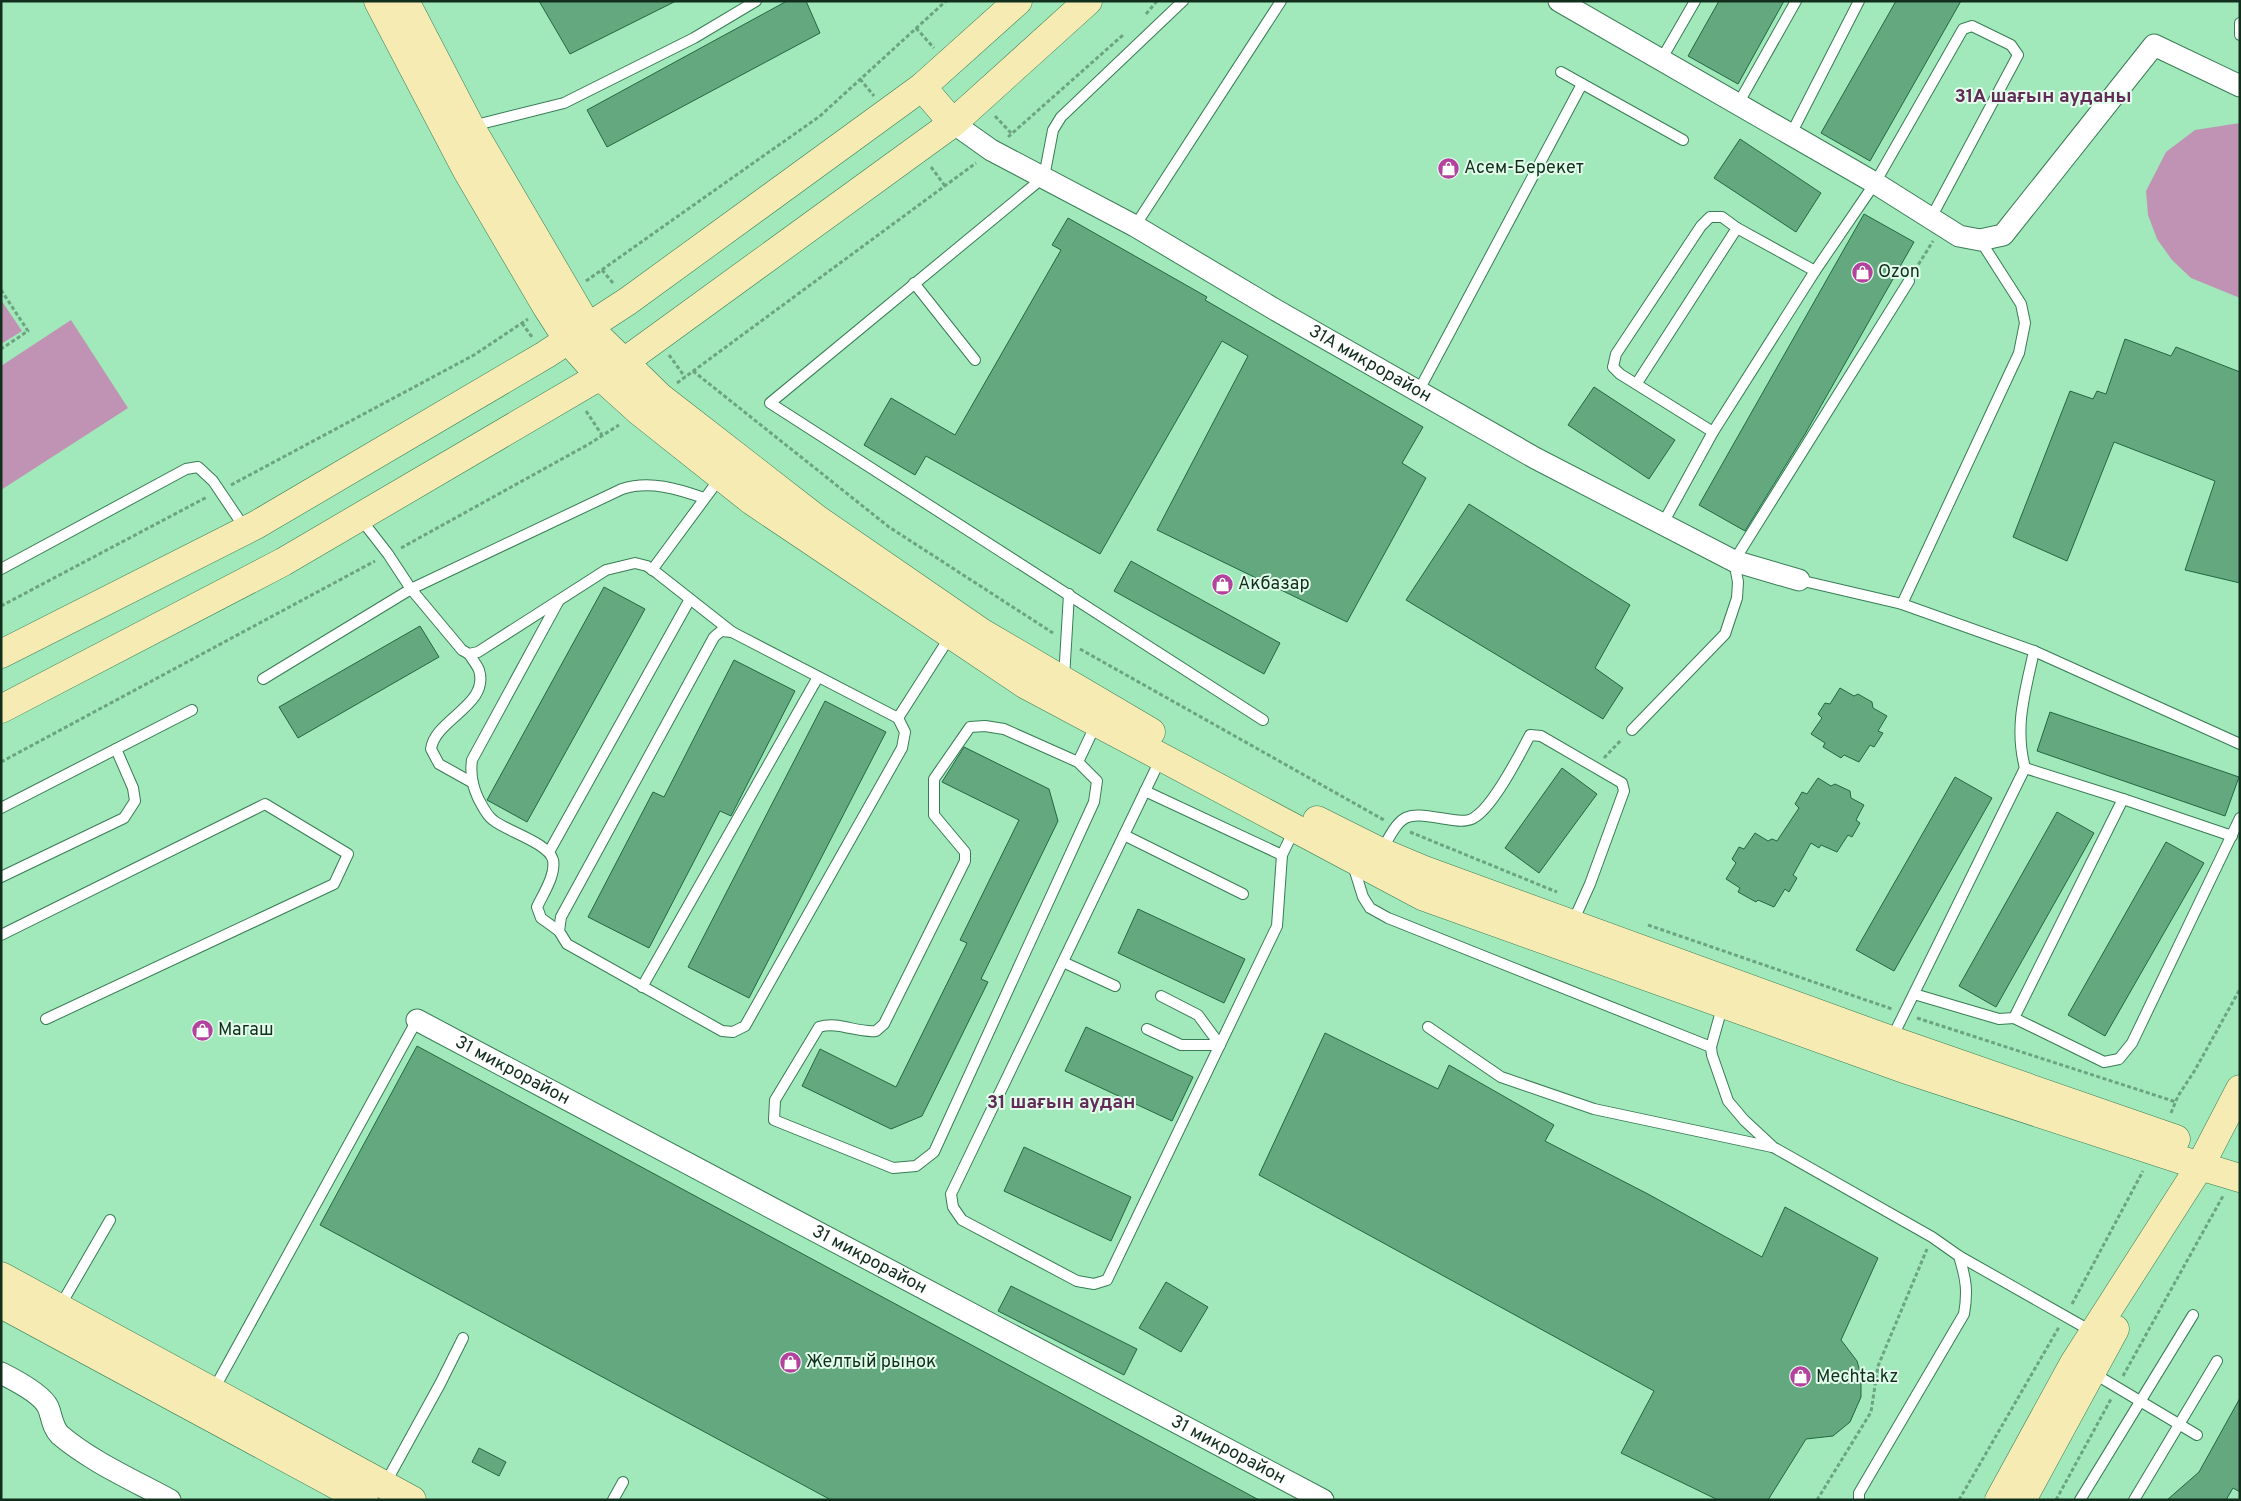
<svg xmlns="http://www.w3.org/2000/svg" width="2241" height="1501" viewBox="0 0 2241 1501" font-family="Overpass,sans-serif">
<style>
.green{fill:#c093b4}
.building{fill:#63a87e;stroke:#216943}
.lines{fill:none;stroke-linecap:round;stroke-linejoin:round}
.lane-casing{stroke:#387d55;stroke-width:12}
.street-casing{stroke:#387d55;stroke-width:23}
.secondary-casing{stroke:#387d55;stroke-width:29}
.path{stroke:#6ca481;stroke-width:3;stroke-dasharray:4 2.5;stroke-linecap:butt}
.lane{stroke:#fff;stroke-width:10}
.street{stroke:#fff;stroke-width:21}
.secondary{stroke:#f5ebb3;stroke-width:28}
.labels{text-anchor:middle;dominant-baseline:central;stroke-width:4;stroke-linejoin:round;paint-order:stroke}
.poi-label{font-size:18px;fill:#122f1e;stroke:#e2feeb;text-anchor:start}
.street-label{font-size:18px;fill:#122f1e;stroke:#e2feeb}
.neighbourhood-label{font-size:19px;font-weight:bold;fill:#622b57;stroke:#e2feeb}
</style>
<rect width="100%" height="100%" fill="#a1e8bb"/>
<g class="green">
<polygon points="2240,123 2240,298 2191,278 2172,260 2157,239 2148,215 2146,191 2166,152 2195,130"/>
<polygon points="1,300 22,331 1,344"/>
<polygon points="71,320 128,408 1,490 1,366"/>
</g>
<g class="building">
<polygon points="539,1 676,1 570,54"/>
<polygon points="787,1 806,1 820,33 607,147 587,110"/>
<polygon points="1719,1 1784,1 1738,84 1688,56"/>
<polygon points="1896,1 1961,1 1870,161 1821,133"/>
<polygon points="1740,139 1821,193 1796,232 1714,178"/>
<polygon points="1864,214 1914,242 1805,434 1745,531 1699,505"/>
<polygon points="1068,218 1207,297 1205,300 1423,427 1402,463 1426,478 1347,622 1157,530 1248,356 1222,341 1100,554 926,456 915,475 864,445 891,398 955,435 1061,250 1052,245"/>
<polygon points="2125,339 2171,356 2176,347 2240,372 2240,583 2185,570 2215,481 2114,442 2067,561 2013,537 2070,391 2093,399 2097,391 2106,394"/>
<polygon points="1594,387 1675,440 1649,479 1568,425"/>
<polygon points="1469,504 1630,605 1595,668 1623,688 1603,719 1406,600"/>
<polygon points="1131,561 1280,643 1264,674 1114,591"/>
<polygon points="604,587 645,609 527,822 487,800"/>
<polygon points="420,626 439,657 298,738 279,707"/>
<polygon points="734,660 795,691 731,816 720,811 649,948 588,917 653,792 664,797"/>
<polygon points="1840,688 1854,696 1858,694 1872,702 1873,708 1887,716 1878,731 1883,733 1874,747 1870,745 1859,762 1844,755 1841,758 1823,747 1825,743 1811,734 1822,718 1818,714 1825,703 1830,704"/>
<polygon points="825,701 886,732 749,998 688,967"/>
<polygon points="2050,712 2239,777 2225,816 2037,751"/>
<polygon points="964,747 1049,789 1058,821 981,979 988,982 922,1116 891,1129 802,1086 820,1049 896,1087 967,943 960,940 1019,820 942,782"/>
<polygon points="1562,768 1597,794 1539,873 1505,848"/>
<polygon points="1955,777 1992,798 1894,971 1856,950"/>
<polygon points="1818,778 1831,786 1835,784 1850,791 1851,798 1864,805 1856,820 1860,823 1852,837 1848,835 1837,852 1821,845 1819,848 1811,843 1793,875 1797,878 1789,892 1785,889 1774,907 1758,900 1756,902 1738,892 1740,888 1726,879 1736,863 1732,859 1739,847 1744,849 1755,833 1768,841 1772,839 1777,841 1799,808 1795,804 1802,792 1807,794"/>
<polygon points="2057,812 2094,833 1996,1007 1959,986"/>
<polygon points="2166,842 2204,863 2105,1036 2068,1015"/>
<polygon points="1138,909 1245,959 1224,1003 1118,953"/>
<polygon points="1086,1027 1193,1077 1172,1121 1065,1071"/>
<polygon points="1325,1033 1438,1089 1449,1065 1554,1125 1545,1141 1648,1194 1762,1257 1785,1207 1878,1258 1841,1340 1857,1361 1861,1375 1861,1397 1850,1422 1833,1436 1806,1439 1768,1500 1718,1500 1621,1453 1654,1391 1259,1175"/>
<polygon points="417,1046 1259,1500 831,1500 320,1225"/>
<polygon points="1024,1147 1131,1197 1111,1241 1004,1191"/>
<polygon points="1166,1282 1208,1307 1181,1352 1139,1328"/>
<polygon points="1011,1286 1137,1349 1124,1375 998,1311"/>
<polygon points="2240,1398 2240,1492 2233,1488 2226,1500 2167,1500 2199,1472"/>
<polygon points="479,1448 506,1462 499,1476 472,1462"/>
</g>
<g class="lines">
<defs>
<g id="lane">
<polyline points="1183,1 1061,117 1053,130 1044,177 770,403 1263,720"/>
<polyline points="2240,23 2240,35"/>
<polyline points="1661,60 1695,1"/>
<polyline points="1561,72 1683,140"/>
<polyline points="1738,104 1796,1"/>
<polyline points="472,126 564,103 694,38 756,1"/>
<polyline points="1791,134 1859,1"/>
<polyline points="1135,226 1281,1"/>
<polyline points="914,283 975,360"/>
<polyline points="1637,383 1737,228"/>
<polyline points="1418,392 1582,84"/>
<polyline points="1713,432 1620,374 1613,367 1616,354 1701,226 1710,217 1722,217 1737,228 1815,271"/>
<polyline points="360,518 388,554 411,589 462,650 469,654 478,652 606,570 635,563 647,566 657,573 732,632"/>
<polyline points="1662,525 1713,432 1815,271 1875,183 1963,29 1972,26 2011,45 2018,55 1931,218"/>
<polyline points="1,569 186,469 198,467 213,481 246,530"/>
<polyline points="652,570 720,478"/>
<path d="M1799 580 1902 604 2034 651C2025 693 2014 726 2025 768"/>
<path d="M558 602 472 760C470 774 472 785 478 798 482 805 486 815 493 820 506 831 549 843 553 860 556 875 543 894 537 907L541 918 559 931"/>
<polyline points="1902,604 2019,353 2025,323 2021,304 1980,240"/>
<polygon points="721,631 732,632 898,718 905,732 902,748 745,1026 733,1032 722,1031 567,944 559,931 561,917 714,637"/>
<polyline points="2034,651 2240,744"/>
<path d="M469 654C472 659 477 665 479 670 490 705 435 719 431 749L439 764 473 783"/>
<polyline points="1064,678 1069,594"/>
<path d="M263 679 411 589 622 489C650 480 678 489 704 498"/>
<polyline points="898,718 951,635"/>
<path d="M985 726 1004 729 1078 762 1097 781 1094 802 934 1152 916 1166 893 1168 774 1120 775 1100 819 1027C839 1021 856 1033 876 1031L884 1024 965 861V852L934 815V779L970 727Z"/>
<polyline points="1632,730 1725,634 1737,598 1738,582 1734,561 1909,281"/>
<polyline points="1161,758 951,1194 953,1207 962,1220 1077,1281 1094,1284 1107,1280 1277,926 1282,855 1294,830"/>
<polyline points="1078,762 1096,724"/>
<polyline points="1145,791 1282,855"/>
<polyline points="2123,799 2232,836"/>
<polyline points="1,808 192,710"/>
<polyline points="1124,835 1243,894"/>
<polyline points="549,852 690,599"/>
<path d="M1381 852C1404 808 1406 813 1453 820 1460 821 1469 822 1475 817 1494 805 1519 756 1530 735L1541 736 1622 783 1624 791 1590 884 1572 924"/>
<polyline points="1353,865 1363,897 1370,908 1388,918 1711,1047"/>
<polyline points="1,877 124,818 135,801 133,788 116,749"/>
<polyline points="1,935 265,804 348,854 334,884 46,1019"/>
<polyline points="1063,962 1115,986"/>
<polyline points="642,987 818,677"/>
<polyline points="1723,1004 1711,1047 1712,1055 1728,1101 1744,1120 1773,1147 1932,1237 1959,1256 2093,1332"/>
<polyline points="2014,1018 2104,1062 2119,1059 2132,1043 2240,818"/>
<polyline points="1428,1027 1501,1077 1594,1109 1772,1147"/>
<polyline points="1147,1029 1181,1045 1220,1045 1198,1015 1161,996"/>
<polyline points="1891,1040 2025,768 2123,799 2014,1018 1999,1019 1914,994"/>
<polyline points="59,1308 110,1220"/>
<polyline points="2093,1373 2197,1435"/>
<polyline points="213,1391 417,1020"/>
<polyline points="385,1484 440,1384 463,1338"/>
<polyline points="613,1500 623,1482"/>
<path d="M1859 1500V1493L1964 1314C1968 1291 1966 1279 1959 1256"/>
<polyline points="2080,1500 2193,1315"/>
<polyline points="2134,1500 2217,1361"/>
</g>
<g id="street">
<polyline points="1559,1 1875,183 1959,236 1980,240 2003,235 2154,45 2240,86"/>
<path id="s1" d="M953 123 991 150 1135 226 1274 309 1535 458 1734 561 1799 580"/>
<path id="s2" d="M417 1020 1323 1500"/>
<path d="M1 1373C13 1379 42 1394 48 1407 52 1416 52 1427 60 1435 92 1462 133 1480 170 1500"/>
</g>
<g id="secondary">
<polyline points="378,1 467,171 546,306 568,340 600,376 640,412 752,501 1026,685 1422,896 1910,1071 2200,1166 2240,1178"/>
<polyline points="405,1 470,126 588,327 660,397 817,519 981,632 1151,732"/>
<polyline points="922,87 953,123"/>
<polyline points="1,654 256,525 545,355 628,301 922,87 1018,1"/>
<polyline points="1,709 283,562 624,362 953,123 1088,1"/>
<polyline points="1317,820 1381,852 1424,870 1891,1040 2176,1139"/>
<polyline points="1,1276 412,1500"/>
<polyline points="1,1304 364,1500"/>
<polyline points="1999,1500 2074,1363 2200,1166 2240,1089"/>
<polyline points="2022,1500 2115,1329"/>
</g>
</defs>
<use href="#lane" class="lane-casing"/>
<use href="#street" class="street-casing"/>
<use href="#secondary" class="secondary-casing"/>
<g class="path">
<polyline points="1146,14 1157,1"/>
<polyline points="916,28 934,48"/>
<polyline points="860,79 874,96"/>
<polyline points="995,116 1011,133"/>
<polyline points="1008,137 1123,35"/>
<polyline points="931,167 945,186"/>
<polyline points="602,270 613,283"/>
<polyline points="1915,270 1933,241"/>
<polyline points="586,281 820,116 946,1"/>
<polyline points="1,290 28,331 1,349"/>
<polyline points="522,323 532,337"/>
<polyline points="669,355 685,377"/>
<polyline points="693,371 889,527 1053,633"/>
<polyline points="677,383 976,163"/>
<polyline points="586,411 602,435"/>
<polyline points="231,485 474,355 528,319"/>
<polyline points="401,548 589,444 619,425"/>
<polyline points="1,606 207,497"/>
<polyline points="1080,649 1384,820"/>
<polyline points="1604,758 1622,739"/>
<polyline points="1,762 375,561"/>
<polyline points="1410,832 1557,892"/>
<polyline points="1648,925 1892,1009"/>
<polyline points="1917,1018 2176,1102"/>
<polyline points="2171,1113 2178,1096 2195,1070 2240,989"/>
<polyline points="2072,1304 2143,1171"/>
<polyline points="2123,1376 2223,1196"/>
<polyline points="1817,1500 1871,1412 1878,1366 1927,1249"/>
<polyline points="1959,1500 2059,1327"/>
<polyline points="2056,1500 2111,1399"/>
</g>
<use href="#lane" class="lane"/>
<use href="#street" class="street"/>
<use href="#secondary" class="secondary"/>
</g>
<defs>
<symbol id="shop-disc" viewBox="-11 -11 22 22"><circle r="9.5" fill="#b3429e" stroke="#e2feeb"/><path d="M-5-2.5h2.3a2.7 3.5 0 0 1 5.4 0H5L5.5 6h-11ZM-1.5-2.5h3a1.5 2.3 0 0 0-3 0Z" fill="#fff"/></symbol>
</defs>
<g fill-rule="evenodd">
<use href="#shop-disc" x="1436" y="156" width="25" height="25"/>
<use href="#shop-disc" x="1850" y="260" width="25" height="25"/>
<use href="#shop-disc" x="1210" y="572" width="25" height="25"/>
<use href="#shop-disc" x="190" y="1018" width="25" height="25"/>
<use href="#shop-disc" x="778" y="1350" width="25" height="25"/>
<use href="#shop-disc" x="1788" y="1364" width="25" height="25"/>
</g>
<g class="labels">
<g class="poi-label">
<text x="1464" y="168">Асем-Берекет</text>
<text x="1878" y="272">Ozon</text>
<text x="1238" y="584">Акбазар</text>
<text x="218" y="1030">Магаш</text>
<text x="806" y="1362">Желтый рынок</text>
<text x="1816" y="1377">Mechta.kz</text>
</g>
<g class="street-label">
<text stroke="none"><textPath href="#s1" startOffset="482">31А микрорайон</textPath></text>
<text stroke="none"><textPath href="#s2" startOffset="108">31 микрорайон</textPath></text>
<text stroke="none"><textPath href="#s2" startOffset="512">31 микрорайон</textPath></text>
<text stroke="none"><textPath href="#s2" startOffset="918">31 микрорайон</textPath></text>
</g>
<g class="neighbourhood-label">
<text x="2043" y="97">31А шағын ауданы</text>
<text x="1061" y="1103">31 шағын аудан</text>
</g>
</g>
<rect width="2241" height="1501" fill="none" stroke="#122f1e" stroke-width="5"/>
</svg>
